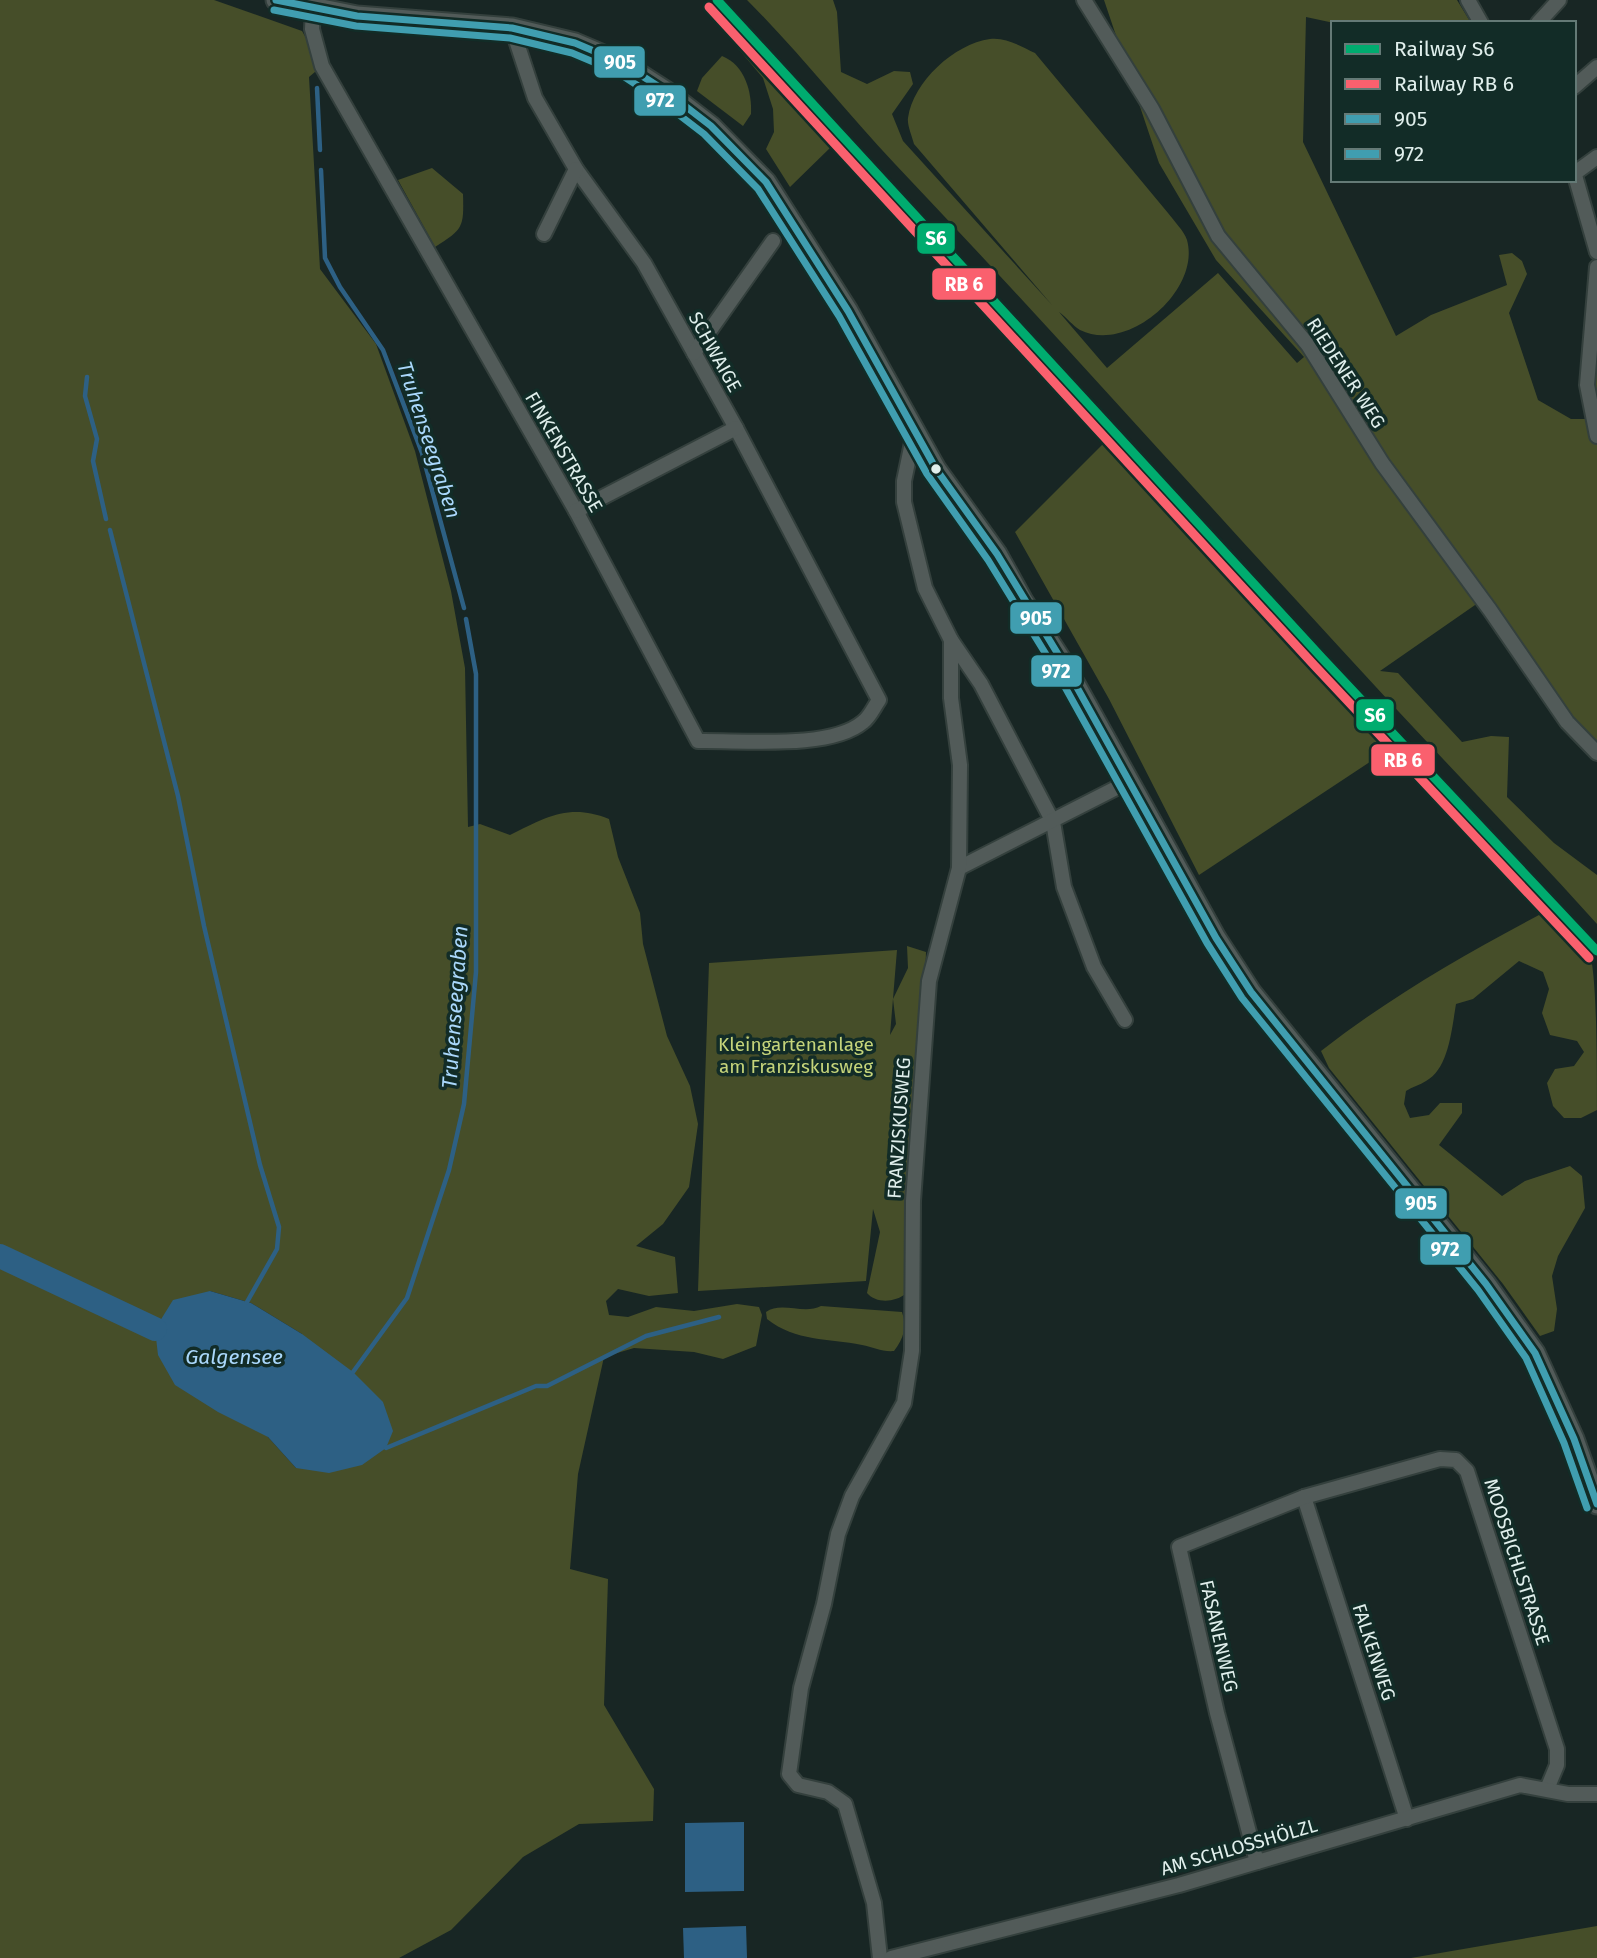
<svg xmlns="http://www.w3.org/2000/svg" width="1597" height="1958" viewBox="0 0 1597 1958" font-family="'Fira Sans',sans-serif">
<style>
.green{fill:#464e29;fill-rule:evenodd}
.water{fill:#2d6084}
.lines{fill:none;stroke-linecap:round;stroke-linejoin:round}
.stream{stroke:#2d6084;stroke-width:4.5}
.river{stroke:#2d6084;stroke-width:24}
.minor-casing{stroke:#34403d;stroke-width:18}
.secondary-casing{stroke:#34403d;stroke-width:23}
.minor{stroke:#525b59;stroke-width:14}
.secondary{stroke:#525b59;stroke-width:19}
.bus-1-casing{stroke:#122c27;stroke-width:12}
.bus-2-casing{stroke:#122c27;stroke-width:12}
.bus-1{stroke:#409eb0;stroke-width:7}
.bus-2{stroke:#409eb0;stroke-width:7}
.rail-1-casing{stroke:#122c27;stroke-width:14}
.rail-2-casing{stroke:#122c27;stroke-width:14}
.rail-1{stroke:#00ac6f;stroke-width:9}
.rail-2{stroke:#fa606e;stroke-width:9}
.bus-dot{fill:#e0efec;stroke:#122c27;stroke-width:2.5}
.labels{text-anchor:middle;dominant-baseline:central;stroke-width:7;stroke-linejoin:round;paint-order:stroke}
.street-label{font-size:19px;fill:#e0efec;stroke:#122c27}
.park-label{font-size:19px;fill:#c5d47a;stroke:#122c27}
.water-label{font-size:21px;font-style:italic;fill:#aad8fc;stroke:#122c27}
.line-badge{stroke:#122c27;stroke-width:2.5}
.badge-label{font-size:19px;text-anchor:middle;font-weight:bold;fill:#fff}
</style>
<rect width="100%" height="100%" fill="#182624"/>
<g class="green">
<path d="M0 0H214L302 31 322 66 309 77 320 269 376 344 415 451 451 591 465 668 468 827 480 824 510 835C546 817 570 803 609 819L618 857 640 913 643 944 667 1036 690 1086 698 1124 689 1187 663 1224 636 1246 675 1257 678 1293 649 1296 618 1289 606 1301 609 1315 628 1317 656 1307 694 1311 737 1304 759 1307 762 1315 756 1346 723 1359 694 1352 634 1348 604 1357 578 1474 570 1569 608 1579 604 1705 654 1789 653 1821 579 1824 523 1857 451 1930 399 1958H0ZM210 1291 251 1303 302 1334 296 1468 268 1437Z"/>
<path d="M747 0H833L837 12 841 72 867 84 894 71 910 72 913 84 892 114 903 141 1052 305 914 144C912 136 907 125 908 118 913 82 954 44 990 39 1006 37 1022 47 1035 53L1168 213C1174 221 1184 231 1187 240 1201 290 1128 354 1080 330 1073 326 1066 317 1059 312L1107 368 1218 273 1297 363 1304 357 1216 260 1159 163 1104 0H1457L1471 23H1334L1306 17 1303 142 1396 336 1431 315 1507 285 1499 255 1512 253 1522 261 1527 274 1509 313 1538 400 1571 419H1596L1590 392 1597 340V745L1572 721 1488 596 1380 671 1398 673 1462 742 1491 736 1509 737 1507 797 1554 843 1597 875V924C1532 852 1465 783 1399 712 1230 530 1066 344 895 164 844 110 799 52 747 0Z"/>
<polygon points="740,38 825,134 832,146 790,187 766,149 774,132 773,109 763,78 736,46 736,39"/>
<path d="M722 56C745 65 752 92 751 114L743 126 697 91 702 78Z"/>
<path d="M432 168 463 194C464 228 463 229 435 247L398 180Z"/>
<polygon points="1106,441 1394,746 1199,875 1109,699 1015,532"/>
<path d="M1539 915 1556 917C1564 930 1588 953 1592 964 1597 997 1597 1071 1597 1110L1581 1118H1564L1553 1106 1547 1083 1555 1069 1574 1066 1584 1052 1577 1041 1550 1035 1542 1013 1549 989 1543 972 1519 961 1473 999 1456 1004C1452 1027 1449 1069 1426 1081 1420 1085 1412 1087 1406 1091L1404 1104 1410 1118 1429 1115 1440 1103H1462V1113L1439 1145 1502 1196 1525 1181 1570 1166 1582 1176 1585 1208 1558 1256 1552 1276 1557 1309 1554 1331 1540 1336 1503 1284 1329 1068 1321 1051C1390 997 1462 956 1539 915Z"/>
<path d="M907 946 926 952 924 1018 905 1294C896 1302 876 1304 867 1293L880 1232 873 1209 866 1281 698 1291 709 963 897 950 890 1035 896 1024 893 999 908 968Z"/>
<path d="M821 1306 902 1312C907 1327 904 1338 894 1351 882 1352 873 1347 862 1345 828 1338 796 1342 767 1319L766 1312C781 1301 804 1315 821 1306Z"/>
<polygon points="1597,1926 1597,1958 1411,1958"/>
</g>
<g class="water">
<polygon points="210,1291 251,1303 302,1334 353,1372 383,1402 393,1431 386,1448 362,1465 329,1473 296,1468 268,1437 218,1412 175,1385 158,1355 155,1329 173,1300"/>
<polygon points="744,1822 744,1891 685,1892 685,1823"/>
<polygon points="746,1926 747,1958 684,1958 683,1928"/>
</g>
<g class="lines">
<g class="stream">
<polyline points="317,88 320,150"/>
<polyline points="321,170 325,258 340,287 383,350 422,453 464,608"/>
<polyline points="87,377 85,396 97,439 93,461 106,519"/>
<polyline points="110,530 178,796 204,926 260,1165 279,1227 277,1249 247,1302"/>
<polyline points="353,1372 407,1298 449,1170 464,1104 476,972 476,674 466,619"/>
<polyline points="386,1448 536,1386 547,1386 646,1336 719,1317"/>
</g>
<polyline class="river" points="0,1256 155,1329"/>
<defs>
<g id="minor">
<polyline points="1084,0 1152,109 1218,236 1308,345 1382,463 1490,610 1567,722 1597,753"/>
<polyline points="1468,0 1481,23"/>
<path d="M313 9 312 29 322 66 576 511 698 741C742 740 830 750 863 722 870 717 874 707 879 700L736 428 644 263 576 169 535 98 512 28"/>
<polyline points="1538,23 1559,0"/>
<polyline points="1574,87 1597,67"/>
<polyline points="1574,172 1597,252"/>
<polyline points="1575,173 1597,157"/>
<polyline points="544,234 576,169"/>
<polyline points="1597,267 1587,385 1597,436"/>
<polyline points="694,353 773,241"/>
<polyline points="576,511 736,428"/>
<polyline points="951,640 981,684 1053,822 1064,887 1094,967 1125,1020"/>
<polyline points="959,868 1128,782"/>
<polyline points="1304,1497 1407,1819"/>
<polyline points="1257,1862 1217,1713 1179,1547 1304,1497 1440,1459 1456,1460 1467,1471 1557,1749 1557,1765 1547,1789"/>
<polyline points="880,1958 874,1903 845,1804 828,1792 798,1785 789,1774 801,1688 824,1604 838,1534 852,1496 904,1403 912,1351 913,1201 929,981 959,868 960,765 951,698 951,640 925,588 904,502 904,481 914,433"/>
<polyline points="891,1958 1179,1885 1520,1785 1568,1794 1597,1794"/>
</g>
<polyline id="secondary" points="276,0 357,16 512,28 575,43 622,63 667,92 711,126 766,182 848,311 936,469 997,554 1023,601 1064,664 1216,938 1251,992 1486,1284 1535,1353 1574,1439 1597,1504"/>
</defs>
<use href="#minor" class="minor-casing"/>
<use href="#secondary" class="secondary-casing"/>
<use href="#minor" class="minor"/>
<use href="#secondary" class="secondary"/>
<defs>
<polyline id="bus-1" points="276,0 357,16 512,28 575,43 622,63 667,92 711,126 766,182 848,311 936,469 997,554 1064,664 1216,938 1251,992 1486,1284 1535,1353 1574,1439 1597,1504"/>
<polyline id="bus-2" points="274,10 356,26 510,38 572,53 617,72 661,101 704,134 758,189 839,316 927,474 988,560 1055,669 1207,943 1242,998 1478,1290 1526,1358 1564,1443 1587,1508"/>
</defs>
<use href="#bus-1" class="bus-1-casing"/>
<use href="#bus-2" class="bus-2-casing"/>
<use href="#bus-1" class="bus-1"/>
<use href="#bus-2" class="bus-2"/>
<defs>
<polyline id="rail-1" points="717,0 1322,658 1597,951"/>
<polyline id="rail-2" points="709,7 1314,665 1589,958"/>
</defs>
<use href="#rail-1" class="rail-1-casing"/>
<use href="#rail-2" class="rail-2-casing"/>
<use href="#rail-1" class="rail-1"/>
<use href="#rail-2" class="rail-2"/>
</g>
<circle class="bus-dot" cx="936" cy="469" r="6"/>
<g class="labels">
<g class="street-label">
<text transform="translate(715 352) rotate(61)">SCHWAIGE</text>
<text transform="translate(1346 373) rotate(57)">RIEDENER WEG</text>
<text transform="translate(564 452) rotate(60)">FINKENSTRASSE</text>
<text transform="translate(899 1128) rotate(-86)">FRANZISKUSWEG</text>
<text transform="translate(1517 1562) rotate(72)">MOOSBICHLSTRASSE</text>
<text transform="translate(1219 1636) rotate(77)">FASANENWEG</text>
<text transform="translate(1374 1652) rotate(72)">FALKENWEG</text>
<text transform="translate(1239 1847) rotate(-16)">AM SCHLOSSHÖLZL</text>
</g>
<g class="park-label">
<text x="796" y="1044">Kleingartenanlage<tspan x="796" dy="22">am Franziskusweg</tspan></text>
</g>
<g class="water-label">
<text transform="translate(429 440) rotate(72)">Truhenseegraben</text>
<text transform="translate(455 1007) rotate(-86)">Truhenseegraben</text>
<text x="234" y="1357">Galgensee</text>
</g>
</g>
<g class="line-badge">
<rect x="593" y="45" width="53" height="34" rx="7" fill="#409eb0"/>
<rect x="633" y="84" width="54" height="33" rx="7" fill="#409eb0"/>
<rect x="916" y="222" width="40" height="33" rx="7" fill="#00ac6f"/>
<rect x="931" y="267" width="66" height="34" rx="7" fill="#fa606e"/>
<rect x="1009" y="601" width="54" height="34" rx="7" fill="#409eb0"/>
<rect x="1030" y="654" width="53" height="34" rx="7" fill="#409eb0"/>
<rect x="1355" y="698" width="40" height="34" rx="7" fill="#00ac6f"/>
<rect x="1370" y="743" width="66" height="34" rx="7" fill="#fa606e"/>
<rect x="1394" y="1187" width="54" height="33" rx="7" fill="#409eb0"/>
<rect x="1419" y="1233" width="53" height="33" rx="7" fill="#409eb0"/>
</g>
<g class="badge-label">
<text x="620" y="69">905</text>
<text x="660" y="107">972</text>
<text x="936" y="245">S6</text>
<text x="964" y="291">RB 6</text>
<text x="1036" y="625">905</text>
<text x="1056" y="678">972</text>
<text x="1375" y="722">S6</text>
<text x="1403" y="767">RB 6</text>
<text x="1421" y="1210">905</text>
<text x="1445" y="1256">972</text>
</g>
<rect x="1331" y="21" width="245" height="161" fill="#122c27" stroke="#647a76" stroke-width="2"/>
<rect x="1345" y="44" width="35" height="10" fill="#00ac6f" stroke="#647a76" stroke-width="2"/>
<text x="1394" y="56" font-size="21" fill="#e0efec">Railway S6</text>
<rect x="1345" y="79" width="35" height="10" fill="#fa606e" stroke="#647a76" stroke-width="2"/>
<text x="1394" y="91" font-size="21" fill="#e0efec">Railway RB 6</text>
<rect x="1345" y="114" width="35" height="10" fill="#409eb0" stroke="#647a76" stroke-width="2"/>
<text x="1394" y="126" font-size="21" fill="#e0efec">905</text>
<rect x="1345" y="149" width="35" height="10" fill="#409eb0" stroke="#647a76" stroke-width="2"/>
<text x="1394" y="161" font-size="21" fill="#e0efec">972</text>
</svg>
